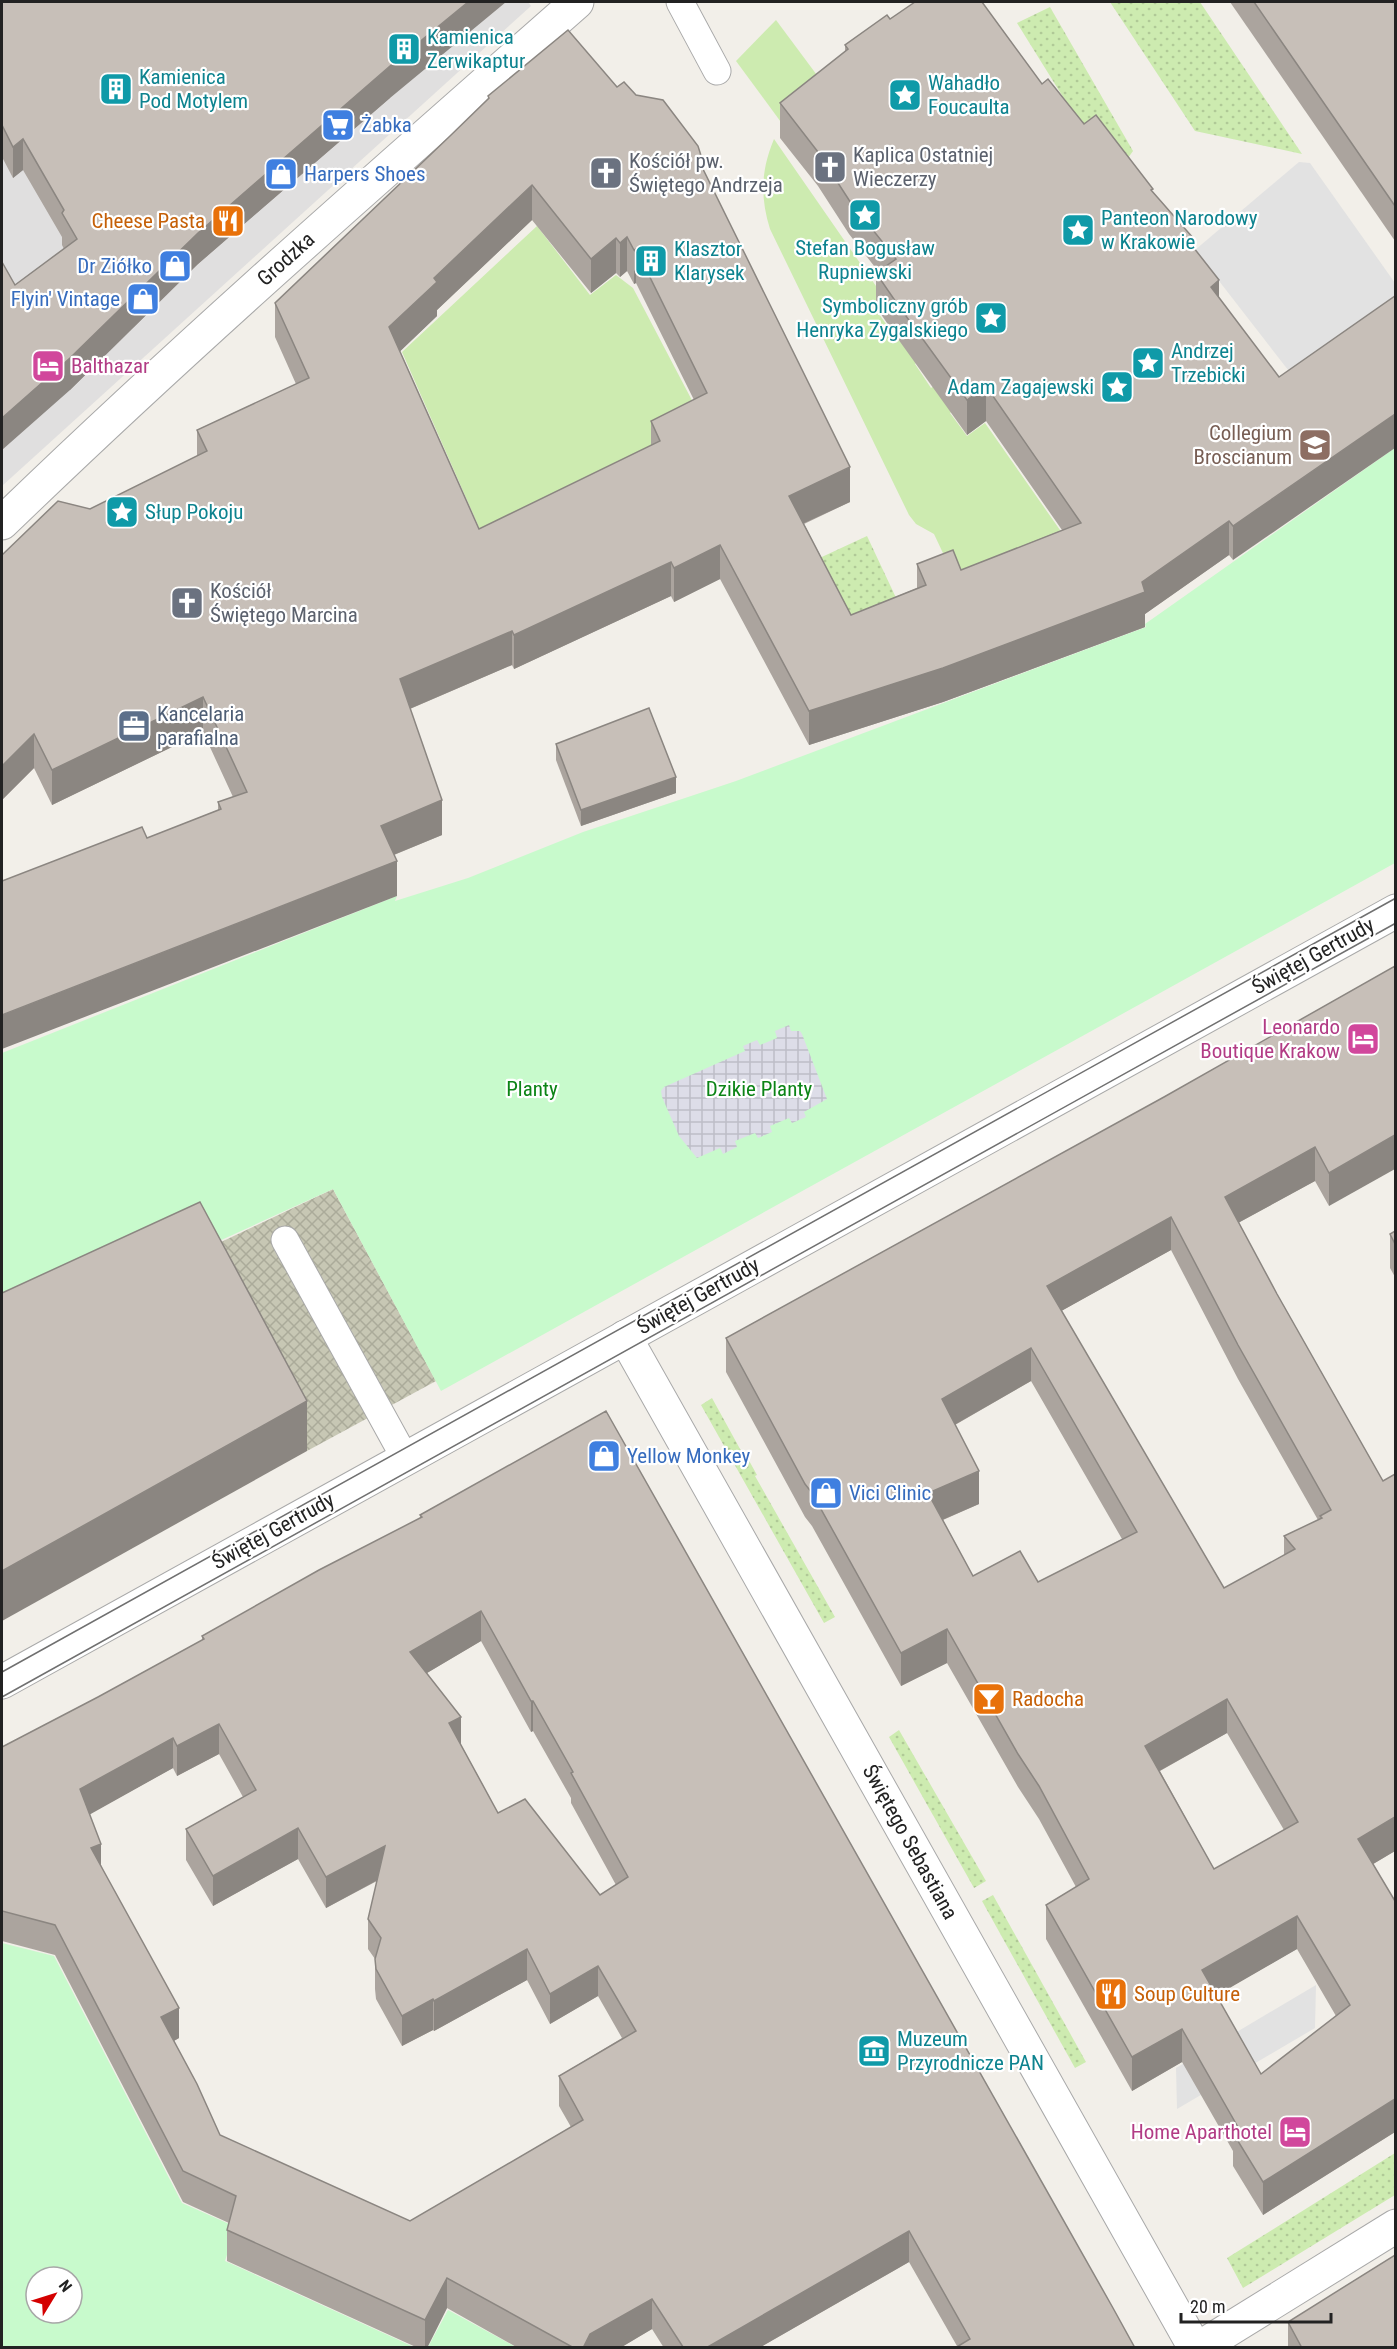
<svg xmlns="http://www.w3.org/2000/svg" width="1397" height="2349" viewBox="0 0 1397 2349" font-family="'Roboto Condensed',sans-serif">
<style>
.residential{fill:#e0dfdf}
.construction{fill:url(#construction-cross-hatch)}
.grass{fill:url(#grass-dots)}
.park{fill:#c8facc;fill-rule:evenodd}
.garden{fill:#cdebb0}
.parking{fill:#e2e2e2}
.plaza{fill:url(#plaza-grid)}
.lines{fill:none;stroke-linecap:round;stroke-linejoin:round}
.service-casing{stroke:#a9a9a9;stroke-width:29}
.pedestrian-casing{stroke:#a9a9a9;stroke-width:35}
.minor-casing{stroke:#a9a9a9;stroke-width:35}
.service{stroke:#fff;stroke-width:27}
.pedestrian{stroke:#fff;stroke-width:33}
.minor{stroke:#fff;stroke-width:33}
.tram{stroke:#707070;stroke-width:1.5}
.wall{fill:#aba49e;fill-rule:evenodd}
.shaded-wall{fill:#8b8681}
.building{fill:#c7bfb8;stroke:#8b8681;stroke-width:1.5;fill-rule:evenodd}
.labels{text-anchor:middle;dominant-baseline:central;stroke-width:4.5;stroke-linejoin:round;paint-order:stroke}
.culture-label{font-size:21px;fill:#0d838f;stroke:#fff;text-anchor:start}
.shop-label{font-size:21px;fill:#366cbe;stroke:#fff;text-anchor:start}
.worship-label{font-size:21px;fill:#5b616d;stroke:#fff;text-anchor:start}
.food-label{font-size:21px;fill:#c56008;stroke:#fff;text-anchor:start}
.street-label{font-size:21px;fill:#222;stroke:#fff}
.hotel-label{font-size:21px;fill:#b23c85;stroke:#fff;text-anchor:end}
.education-label{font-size:21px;fill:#785e54;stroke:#fff;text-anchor:end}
.service-label{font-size:21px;fill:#4e5e75;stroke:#fff;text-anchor:start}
.park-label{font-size:21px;fill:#0c8416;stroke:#fff}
</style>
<defs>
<pattern id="construction-cross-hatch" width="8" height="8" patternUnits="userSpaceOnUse" patternTransform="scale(1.5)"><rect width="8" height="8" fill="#c7c7b4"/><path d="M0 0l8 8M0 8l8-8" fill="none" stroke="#abab9a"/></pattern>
<pattern id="grass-dots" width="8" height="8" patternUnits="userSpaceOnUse" patternTransform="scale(1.5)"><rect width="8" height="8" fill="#cdebb0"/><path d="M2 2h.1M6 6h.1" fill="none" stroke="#b0c997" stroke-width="1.8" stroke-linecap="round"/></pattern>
<pattern id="plaza-grid" width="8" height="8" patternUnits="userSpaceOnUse" patternTransform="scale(1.5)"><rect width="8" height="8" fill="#dddde8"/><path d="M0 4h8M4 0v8" fill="none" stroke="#bdbdc7"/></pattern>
</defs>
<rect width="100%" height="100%" fill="#f2efe9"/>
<polygon class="residential" points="2,2 528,2 531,6 2,486"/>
<polygon class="construction" points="333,1189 436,1381 307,1451 200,1252"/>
<g class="grass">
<polygon points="1110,2 1200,2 1302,154 1195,131"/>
<polygon points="1050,7 1133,151 1116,175 1096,150 1017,23"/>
<polygon points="867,536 898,602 852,647 811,562"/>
<polygon points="712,1398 745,1458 747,1457 757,1475 755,1476 835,1617 824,1623 701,1405"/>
<polygon points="899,1730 986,1881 974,1888 889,1737"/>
<polygon points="993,1895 1086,2062 1075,2068 982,1901"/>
<polygon points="1395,2153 1395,2195 1243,2288 1227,2258"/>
</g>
<g class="park">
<polygon points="1395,448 1395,863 441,1391 333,1189 2,1340 2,1053 397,896 395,901 468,878 583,832 736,781 1146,627 1145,624"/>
<path d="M2 1943 54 1956 182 2203 236 2227 225 2261 414 2347H2ZM36 2277H72V2313H36Z"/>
<polygon points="448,2310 516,2347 428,2347"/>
</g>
<g class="garden">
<polygon points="776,20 831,94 786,129 736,61"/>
<path d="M774 139 885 299 874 307 891 331 901 324 924 355 915 364 931 388 941 381 959 406 950 413 967 436 985 423 1067 540 965 600 934 534 916 524 909 515 770 229C760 197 761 170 774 139Z"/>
<polygon points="537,226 590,295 616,275 633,288 706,427 492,557 402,352"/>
</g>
<g class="parking">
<polygon points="1299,162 1310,163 1395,283 1395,306 1292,375 1195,250"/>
<polygon points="1316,1985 1315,2028 1177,2109 1176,2068"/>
</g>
<polygon class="plaza" points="789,1025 791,1031 800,1031 802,1034 827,1099 804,1112 806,1117 792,1123 789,1118 770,1126 772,1132 758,1138 755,1133 735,1141 737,1147 723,1154 720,1148 697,1158 679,1136 662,1097 661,1091 664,1087 745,1051 743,1046 757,1040 760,1045 777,1038 775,1031"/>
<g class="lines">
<defs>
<g id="service">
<polyline points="680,2 717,71"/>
<polyline points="285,1240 405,1458"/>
</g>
<path id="pedestrian" d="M2 523C188 343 383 173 577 2"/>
<g id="minor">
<polyline points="625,1337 1195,2348"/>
<polyline points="2,1682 1396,911"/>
<polyline points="1199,2348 1396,2226"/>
</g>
</defs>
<use href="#service" class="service-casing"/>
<use href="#pedestrian" class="pedestrian-casing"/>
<use href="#minor" class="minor-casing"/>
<use href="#service" class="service"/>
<use href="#pedestrian" class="pedestrian"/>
<use href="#minor" class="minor"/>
<g class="tram">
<polyline points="2,1672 1396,898"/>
<polyline points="2,1697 1396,923"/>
</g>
</g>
<g class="wall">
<polygon points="2,2 390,98 198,264 70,390 15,285 64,249 62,245 62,237 23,170 13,178 2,157"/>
<polygon points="1230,2 1395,2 1395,241"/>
<path d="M890 19 1042 84 1153 192 1194 248 1219 298 1279 377 1233 560 1229 555 1145 614V627L943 702 809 745 720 579 674 602 671 596 514 669 512 665 410 709 442 835 394 855 397 896 147 838 218 810V802L233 797 203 732 52 805 34 768 2 800 90 509 197 456V430L296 384 275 337V303L450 136 488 99V96L617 87 703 169 850 502 804 524 851 615 917 588V564L961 570 1062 530 986 421 967 435 898 339 876 307V273L878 271 849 234 818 186 780 138V103L845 52V45ZM532 220 591 293 616 273 620 277 627 271 634 284 636 283 694 400 651 421V446L479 529 400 351 437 316V310Z"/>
<polygon points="556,744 676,793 581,826 556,760"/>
<path d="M1395 966 1329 1206 1315 1181 1238 1223 1277 1294 1383 1481 1395 1851 1373 1864 1395 1901V2132L1263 2215 1233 2166V2151L1182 2062 1132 2091 1046 1939V1905L1076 1887 1039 1819 1018 1787 947 1663 901 1686 812 1526 805 1517 726 1372V1338L1164 1097ZM1171 1250 1238 1379 1318 1520 1284 1536V1555L1224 1588 1061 1311ZM1031 1381 1122 1539 1038 1582 973 1576 943 1520 979 1504 955 1425ZM1227 1733 1284 1830 1214 1869 1160 1771ZM1297 1949 1336 2016 1261 2074 1216 1995Z"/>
<polygon points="1395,1231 1395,1277 1390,1268 1390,1234"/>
<path d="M420 1515 1113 2308 957 2346 909 2262 759 2348H664L652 2329 620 2348H518L447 2308 427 2348H418L227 2261V2230L229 2223 183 2202 55 1955 2 1941V1747L98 1697 202 1640V1636L420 1518ZM481 1641 531 1732 533 1731 571 1798V1803L616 1885 600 1895 498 1813 461 1745 427 1673ZM219 1754 243 1797 186 1829V1860L213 1906 298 1859 326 1908 377 1881 368 1919V1949L375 1959V1989L376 1999 402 2046 433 2030 434 2031 527 1980 550 2024 598 1996 622 2038 559 2076V2106L571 2127 410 2221 220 2135 174 2041 179 2038 101 1865 89 1814 173 1768 177 1776Z"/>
<polygon points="1288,2322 1395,2348 1288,2348"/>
</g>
<g class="shaded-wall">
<polygon points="468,2 506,2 390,98 198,264 70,390 2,450 2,418 198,233 390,66"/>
<polygon points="23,139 23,170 13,178 13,147"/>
<polygon points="532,185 532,220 437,310 437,316 389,362 389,327 434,278"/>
<polygon points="627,237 627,271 620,277 620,243"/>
<polygon points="616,238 616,273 591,293 591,259"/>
<polygon points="1194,239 1194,274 1190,243"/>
<polygon points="636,249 636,283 634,284 634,250"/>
<polygon points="1219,280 1219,314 1211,287"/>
<polygon points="986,386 986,421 967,435 967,400"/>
<polygon points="1395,414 1395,448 1233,560 1233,526"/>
<polygon points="850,467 850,502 789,530 789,496"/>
<polygon points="1229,521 1229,555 1145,614 1145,627 943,702 809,745 809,711 1142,582"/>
<polygon points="720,545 720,579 674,602 674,568"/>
<polygon points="671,562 671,596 514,669 514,635"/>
<polygon points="512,631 512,665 400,713 400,679"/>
<polygon points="203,697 203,732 52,805 52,770"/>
<polygon points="34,734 34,768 2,800 2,766"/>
<polygon points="676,777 676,793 581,826 581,810"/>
<polygon points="442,800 442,835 381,860 381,826"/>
<polygon points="397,861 397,896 2,1049 2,1015"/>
<polygon points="1395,1135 1395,1169 1329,1206 1329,1173"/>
<polygon points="1315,1147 1315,1181 1225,1230 1225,1197"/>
<polygon points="1171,1217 1171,1250 1047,1319 1047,1286"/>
<polygon points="1031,1348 1031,1381 942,1432 942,1399"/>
<polygon points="307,1401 307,1451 2,1621 2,1571"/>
<polygon points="979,1471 979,1504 928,1526 928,1493"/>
<polygon points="481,1611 481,1641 410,1683 410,1652"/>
<polygon points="947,1629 947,1663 901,1686 901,1653"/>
<polygon points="1227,1699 1227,1733 1145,1779 1145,1746"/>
<polygon points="531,1701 533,1701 533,1731 531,1732"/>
<polygon points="461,1717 461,1747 449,1723"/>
<polygon points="219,1724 219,1754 177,1776 177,1746"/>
<polygon points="173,1738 173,1768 80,1820 80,1789"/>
<polygon points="1395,1817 1395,1851 1358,1873 1358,1839"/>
<polygon points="298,1828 298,1859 213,1906 213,1876"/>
<polygon points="101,1844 101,1875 91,1848"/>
<polygon points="385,1846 385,1876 326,1908 326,1877"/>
<polygon points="1297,1916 1297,1949 1202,2004 1202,1970"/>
<polygon points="527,1949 527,1980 434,2031 434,2001"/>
<polygon points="598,1966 598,1996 550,2024 550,1994"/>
<polygon points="433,1999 433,2030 402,2046 402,2016"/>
<polygon points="179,2008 179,2038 161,2048 161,2017"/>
<polygon points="1182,2029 1182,2062 1132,2091 1132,2057"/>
<polygon points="1395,2099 1395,2132 1263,2215 1263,2182"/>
<polygon points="909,2231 909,2262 759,2348 706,2348"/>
<polygon points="447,2278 447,2308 427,2348 425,2348 425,2320"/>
<polygon points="652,2299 652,2329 620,2348 583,2348 590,2334"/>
</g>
<g class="building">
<polygon points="2,2 468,2 390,66 198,233 70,358 2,418 2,262 15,285 77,239 62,213 64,210 23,139 13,147 2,125"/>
<path d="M915 2H982L1042 84 1048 79 1084 124 1096 115 1153 189 1151 190 1194 239 1190 243 1219 280 1211 287 1279 377 1395 296V414L1233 526 1229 521 1142 582 1145 592 943 668 809 711 720 545 674 568 671 562 514 635 512 631 400 679 442 800 381 826 397 861 2 1015V881L142 827 147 838 221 809 218 802 247 792 203 697 52 770 34 734 2 766V555L58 501 90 509 207 451 197 430 309 378 275 303 450 136 489 98 488 96 568 30 617 87 624 82 636 95 663 100 698 146 703 162 701 165 850 467 789 496 851 615 926 585 917 564 953 550 961 570 1081 523 986 386 967 400 898 305 876 273 896 259 849 200 818 152 780 103 848 49 845 45 887 15 890 19ZM532 185 591 259 616 238 620 243 627 237 634 250 636 249 707 393 651 421 660 441 479 529 389 327 437 282 434 278Z"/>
<polygon points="1254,2 1395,2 1395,206"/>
<polygon points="649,708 676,777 581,810 556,744"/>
<path d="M1395 966V1135L1329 1173 1315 1147 1225 1197 1277 1294 1383 1481 1395 1474V1817L1358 1839 1395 1901V2099L1263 2182 1233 2133 1239 2129 1182 2029 1132 2057 1046 1905 1089 1879 1039 1786 1018 1754 947 1629 901 1653 812 1493 805 1484 726 1338 1164 1097ZM1171 1217 1238 1345 1331 1510 1320 1516 1322 1518 1284 1536 1295 1549 1224 1588 1047 1286ZM1031 1348 1137 1532 1038 1582 1020 1551 973 1576 928 1493 979 1471 942 1399ZM1227 1699 1298 1822 1214 1869 1145 1746ZM1297 1916 1350 2005 1261 2074 1202 1970Z"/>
<polygon points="200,1202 307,1401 2,1571 2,1293"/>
<polygon points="1395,1231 1395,1244 1390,1234"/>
<path d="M606 1411 1113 2308 1135 2348H955L970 2339 909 2231 706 2348 683 2347 652 2299 590 2334 583 2348H574L447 2278 425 2320 227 2230 236 2196 183 2171 55 1925 2 1911V1747L98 1697 204 1639 202 1636 319 1570 422 1517 420 1515ZM481 1611 531 1701H533L573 1772 571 1773 628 1877 600 1895 525 1799 498 1813 449 1723 461 1717 410 1652ZM219 1724 256 1790 186 1829 213 1876 298 1828 326 1877 385 1846 368 1919 381 1938 375 1959 376 1969 402 2016 433 1999 434 2001 527 1949 550 1994 598 1966 636 2031 559 2076 583 2120 410 2221 220 2135 197 2084 161 2017 179 2008 91 1848 101 1844 80 1789 173 1738 177 1746Z"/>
<polygon points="1395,2255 1395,2348 1302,2348 1288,2322"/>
</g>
<defs>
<symbol id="building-square" viewBox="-11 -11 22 22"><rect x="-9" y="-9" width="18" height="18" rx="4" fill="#0f9aa8" stroke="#fff"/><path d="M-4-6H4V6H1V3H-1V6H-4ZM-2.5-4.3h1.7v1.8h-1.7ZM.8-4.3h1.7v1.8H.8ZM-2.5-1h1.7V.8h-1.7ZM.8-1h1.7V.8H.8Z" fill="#fff"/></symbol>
<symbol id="sight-square" viewBox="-11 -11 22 22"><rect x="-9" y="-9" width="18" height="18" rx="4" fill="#0f9aa8" stroke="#fff"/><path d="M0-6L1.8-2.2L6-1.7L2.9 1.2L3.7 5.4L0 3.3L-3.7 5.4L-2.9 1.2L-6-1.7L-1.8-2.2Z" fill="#fff"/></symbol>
<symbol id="supermarket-square" viewBox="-11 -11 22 22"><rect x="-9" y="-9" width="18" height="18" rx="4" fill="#3f7fe0" stroke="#fff"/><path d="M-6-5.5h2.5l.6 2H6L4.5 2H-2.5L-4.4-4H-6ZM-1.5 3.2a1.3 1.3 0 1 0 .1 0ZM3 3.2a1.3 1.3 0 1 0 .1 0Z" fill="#fff"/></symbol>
<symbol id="church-square" viewBox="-11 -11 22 22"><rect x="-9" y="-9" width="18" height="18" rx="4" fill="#6b7280" stroke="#fff"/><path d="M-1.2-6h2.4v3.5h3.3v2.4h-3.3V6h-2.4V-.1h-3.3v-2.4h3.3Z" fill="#fff"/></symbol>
<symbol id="shop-square" viewBox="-11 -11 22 22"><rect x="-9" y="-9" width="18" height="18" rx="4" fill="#3f7fe0" stroke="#fff"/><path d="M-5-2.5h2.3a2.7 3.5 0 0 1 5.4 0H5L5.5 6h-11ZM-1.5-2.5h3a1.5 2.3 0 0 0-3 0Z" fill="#fff"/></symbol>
<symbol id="restaurant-square" viewBox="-11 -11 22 22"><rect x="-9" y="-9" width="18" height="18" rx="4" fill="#e8710a" stroke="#fff"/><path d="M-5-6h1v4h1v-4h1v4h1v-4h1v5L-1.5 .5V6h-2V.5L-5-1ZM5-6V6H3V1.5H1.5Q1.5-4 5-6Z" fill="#fff"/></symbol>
<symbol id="hotel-square" viewBox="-11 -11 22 22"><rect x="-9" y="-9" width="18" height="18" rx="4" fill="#d1479c" stroke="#fff"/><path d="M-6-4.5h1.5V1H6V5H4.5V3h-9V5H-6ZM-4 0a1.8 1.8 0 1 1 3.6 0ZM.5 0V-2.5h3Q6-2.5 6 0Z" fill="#fff"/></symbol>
<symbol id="university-square" viewBox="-11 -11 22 22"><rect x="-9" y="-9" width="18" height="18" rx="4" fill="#8d6e63" stroke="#fff"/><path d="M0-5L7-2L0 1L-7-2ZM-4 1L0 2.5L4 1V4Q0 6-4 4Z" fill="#fff"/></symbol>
<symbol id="office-square" viewBox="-11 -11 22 22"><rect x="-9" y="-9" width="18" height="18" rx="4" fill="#5c6f8a" stroke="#fff"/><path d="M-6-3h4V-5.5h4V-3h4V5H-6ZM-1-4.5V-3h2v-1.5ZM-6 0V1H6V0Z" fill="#fff"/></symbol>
<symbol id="bar-square" viewBox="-11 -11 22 22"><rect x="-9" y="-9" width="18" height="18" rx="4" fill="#e8710a" stroke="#fff"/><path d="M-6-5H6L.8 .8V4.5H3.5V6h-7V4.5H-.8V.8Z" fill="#fff"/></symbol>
<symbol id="museum-square" viewBox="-11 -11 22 22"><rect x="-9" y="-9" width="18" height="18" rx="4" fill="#0f9aa8" stroke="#fff"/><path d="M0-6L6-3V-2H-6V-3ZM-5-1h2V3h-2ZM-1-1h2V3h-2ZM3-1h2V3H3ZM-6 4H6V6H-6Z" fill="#fff"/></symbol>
</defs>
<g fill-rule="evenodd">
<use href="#building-square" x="385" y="30" width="38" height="38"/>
<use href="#building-square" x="97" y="70" width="38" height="38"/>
<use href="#sight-square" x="886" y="76" width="38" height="38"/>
<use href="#supermarket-square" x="319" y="106" width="38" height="38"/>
<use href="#church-square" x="811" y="148" width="38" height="38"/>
<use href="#church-square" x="587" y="154" width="38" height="38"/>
<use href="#shop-square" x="262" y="155" width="38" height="38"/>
<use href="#sight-square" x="846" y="196" width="38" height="38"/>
<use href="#restaurant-square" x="209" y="202" width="38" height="38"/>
<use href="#sight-square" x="1059" y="211" width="38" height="38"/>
<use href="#building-square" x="632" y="242" width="38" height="38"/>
<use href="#shop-square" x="156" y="247" width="38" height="38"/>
<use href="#shop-square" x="124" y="280" width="38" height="38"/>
<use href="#sight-square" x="972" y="299" width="38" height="38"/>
<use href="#sight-square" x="1129" y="344" width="38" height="38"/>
<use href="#hotel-square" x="29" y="347" width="38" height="38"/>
<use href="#sight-square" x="1098" y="368" width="38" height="38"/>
<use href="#university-square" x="1296" y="426" width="38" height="38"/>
<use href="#sight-square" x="103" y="493" width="38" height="38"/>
<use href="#church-square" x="168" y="584" width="38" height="38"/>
<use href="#office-square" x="115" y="707" width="38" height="38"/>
<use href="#hotel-square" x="1344" y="1020" width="38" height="38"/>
<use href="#shop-square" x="585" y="1437" width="38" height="38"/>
<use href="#shop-square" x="807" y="1474" width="38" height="38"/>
<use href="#bar-square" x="970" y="1680" width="38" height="38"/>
<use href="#restaurant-square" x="1092" y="1975" width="38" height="38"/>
<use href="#museum-square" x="855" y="2032" width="38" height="38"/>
<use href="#hotel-square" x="1276" y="2113" width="38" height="38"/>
</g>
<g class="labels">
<g class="culture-label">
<text x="427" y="37">Kamienica<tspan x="427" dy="24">Zerwikaptur</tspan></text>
<text x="139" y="77">Kamienica<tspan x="139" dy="24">Pod Motylem</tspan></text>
<text x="928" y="83">Wahadło<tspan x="928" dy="24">Foucaulta</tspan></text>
<text x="1101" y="218">Panteon Narodowy<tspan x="1101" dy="24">w Krakowie</tspan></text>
<text x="865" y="248" text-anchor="middle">Stefan Bogusław<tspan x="865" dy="24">Rupniewski</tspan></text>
<text x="674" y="249">Klasztor<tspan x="674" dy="24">Klarysek</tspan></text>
<text x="968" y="306" text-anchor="end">Symboliczny grób<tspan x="968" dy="24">Henryka Zygalskiego</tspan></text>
<text x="1171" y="351">Andrzej<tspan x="1171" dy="24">Trzebicki</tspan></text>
<text x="1094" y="387" text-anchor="end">Adam Zagajewski</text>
<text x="145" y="512">Słup Pokoju</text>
<text x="897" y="2039">Muzeum<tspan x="897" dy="24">Przyrodnicze PAN</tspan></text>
</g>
<g class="shop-label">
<text x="361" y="125">Żabka</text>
<text x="304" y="174">Harpers Shoes</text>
<text x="152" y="266" text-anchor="end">Dr Ziółko</text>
<text x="120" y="299" text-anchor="end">Flyin' Vintage</text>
<text x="627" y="1456">Yellow Monkey</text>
<text x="849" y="1493">Vici Clinic</text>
</g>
<g class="worship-label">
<text x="853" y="155">Kaplica Ostatniej<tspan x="853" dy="24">Wieczerzy</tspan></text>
<text x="629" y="161">Kościół pw.<tspan x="629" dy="24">Świętego Andrzeja</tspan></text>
<text x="210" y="591">Kościół<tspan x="210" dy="24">Świętego Marcina</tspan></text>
</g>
<g class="food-label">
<text x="205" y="221" text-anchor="end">Cheese Pasta</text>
<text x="1012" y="1699">Radocha</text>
<text x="1134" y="1994">Soup Culture</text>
</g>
<g class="street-label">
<text transform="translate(286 259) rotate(-42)">Grodzka</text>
<text transform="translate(1313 956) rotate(-29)">Świętej Gertrudy</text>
<text transform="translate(698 1296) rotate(-29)">Świętej Gertrudy</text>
<text transform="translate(273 1531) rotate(-29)">Świętej Gertrudy</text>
<text transform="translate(910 1842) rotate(61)">Świętego Sebastiana</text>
</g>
<g class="hotel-label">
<text x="71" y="366" text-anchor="start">Balthazar</text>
<text x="1340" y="1027">Leonardo<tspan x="1340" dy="24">Boutique Krakow</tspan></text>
<text x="1272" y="2132">Home Aparthotel</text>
</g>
<g class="education-label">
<text x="1292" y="433">Collegium<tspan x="1292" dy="24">Broscianum</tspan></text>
</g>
<g class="service-label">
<text x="157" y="714">Kancelaria<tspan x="157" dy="24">parafialna</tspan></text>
</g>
<g class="park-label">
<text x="532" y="1089">Planty</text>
<text x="759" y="1089">Dzikie Planty</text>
</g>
</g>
<rect width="1397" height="2349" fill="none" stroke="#222222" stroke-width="6"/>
<g transform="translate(54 2295) rotate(52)"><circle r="28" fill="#ffffff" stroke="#a7a7a7" stroke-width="1.5"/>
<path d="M0-4.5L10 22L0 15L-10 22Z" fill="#d40000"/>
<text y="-9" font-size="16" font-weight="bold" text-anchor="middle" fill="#222222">N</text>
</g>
<path d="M1181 2313v9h150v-9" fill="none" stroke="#222222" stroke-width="3"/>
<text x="1190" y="2313" font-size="18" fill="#222222" stroke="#ffffff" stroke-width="4.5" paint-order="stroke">20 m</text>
</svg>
